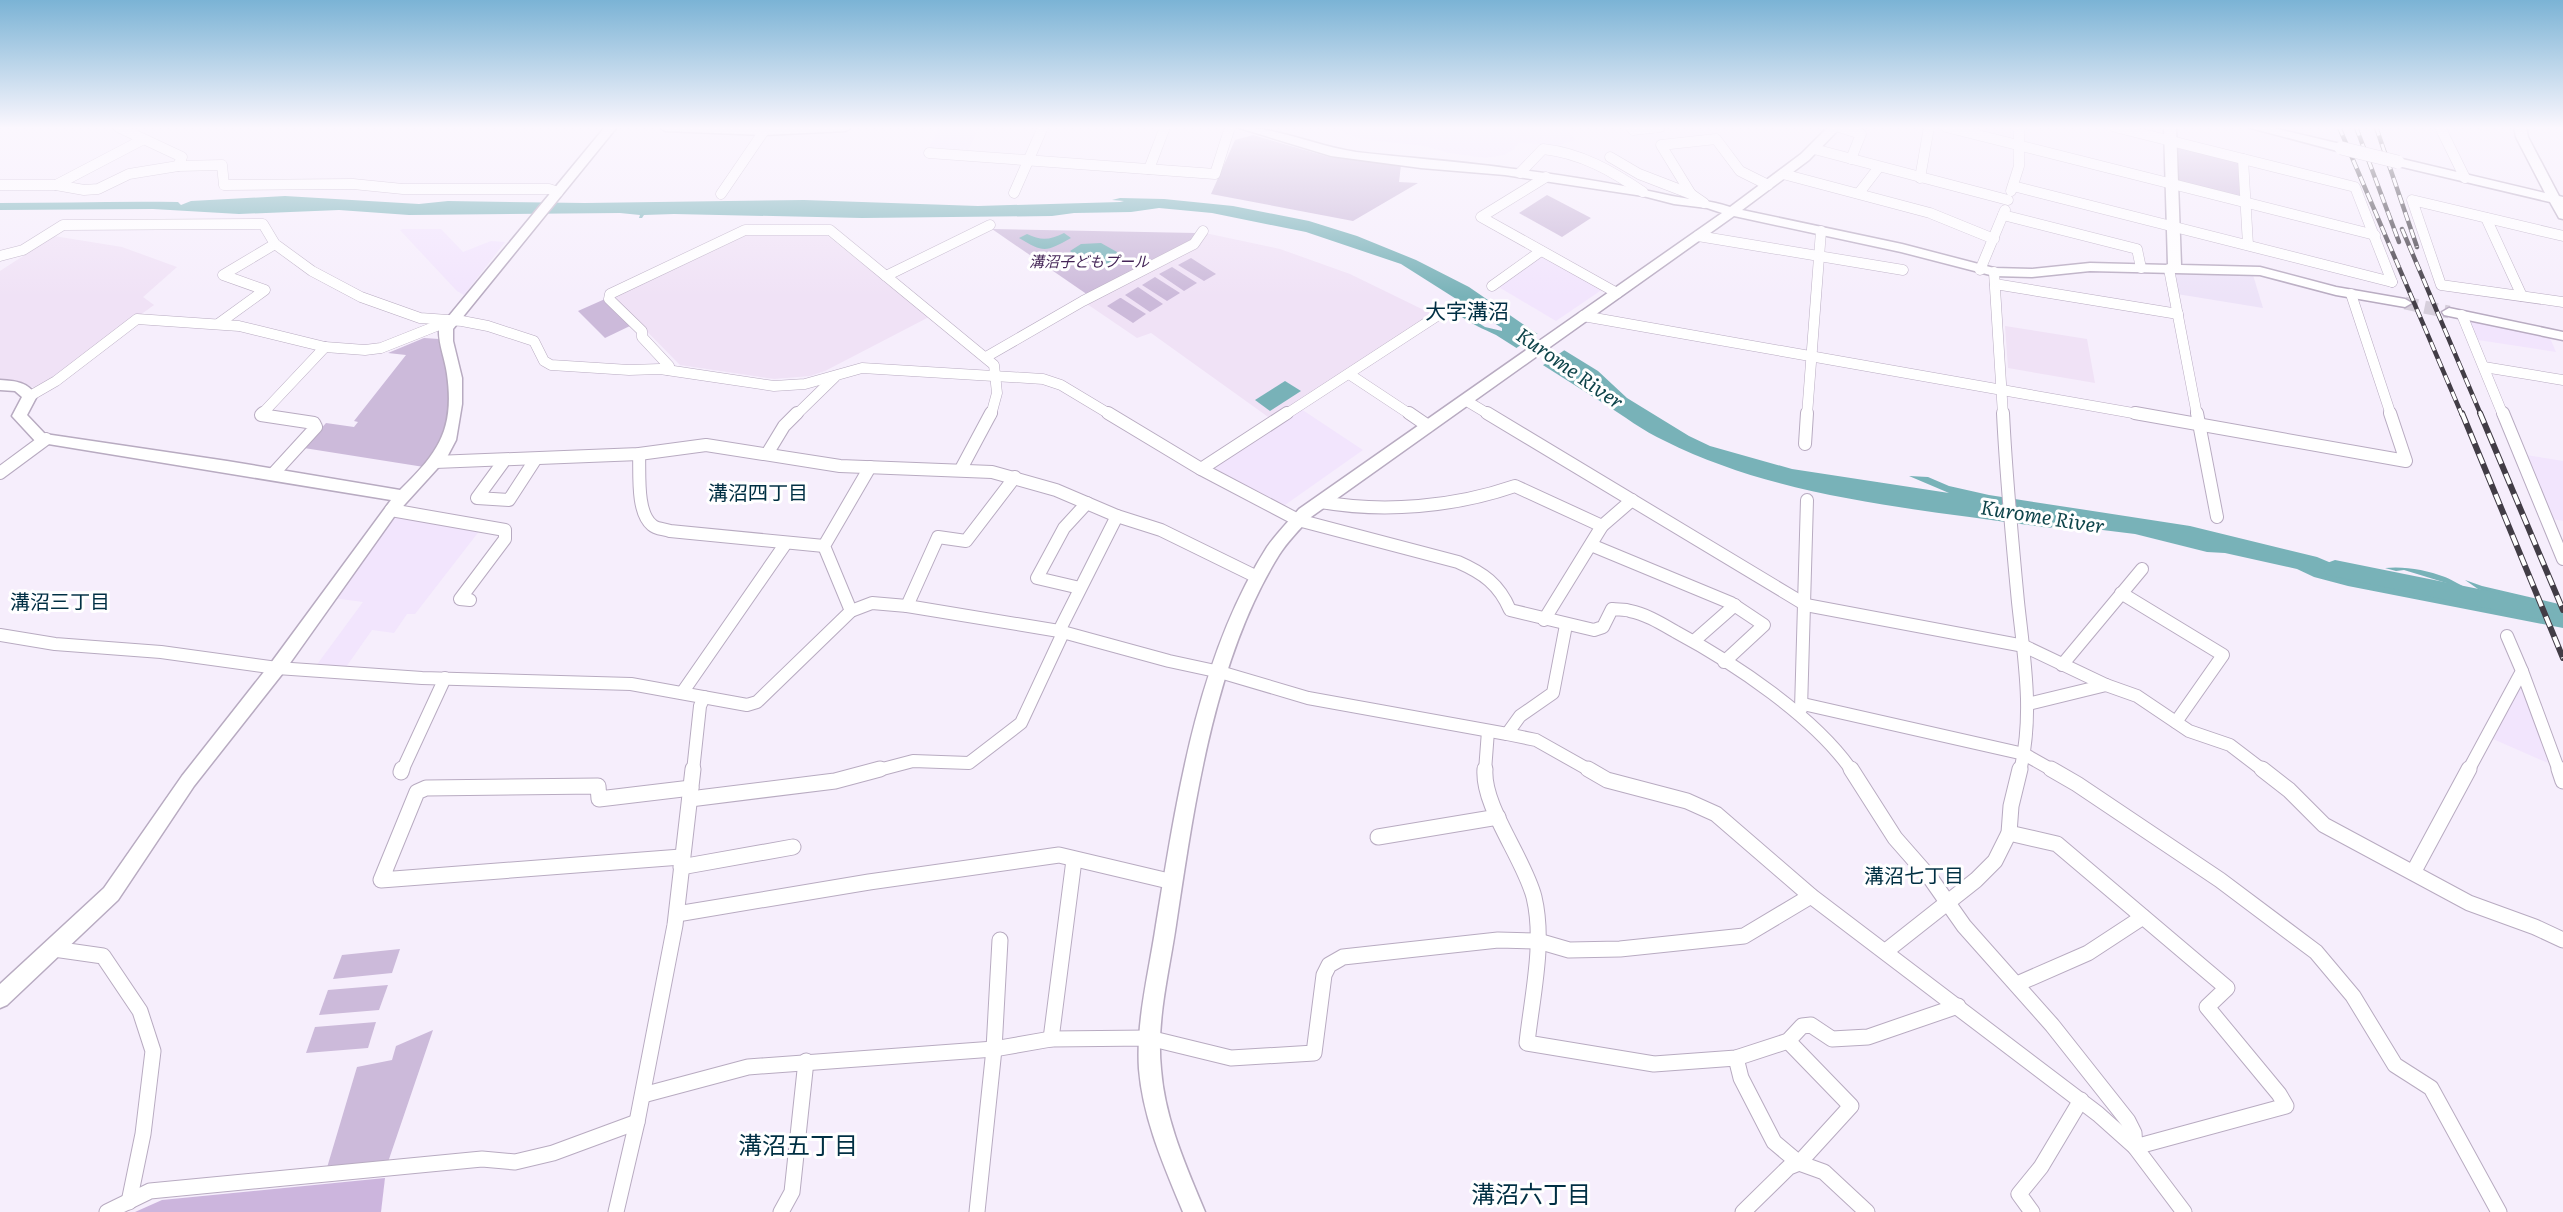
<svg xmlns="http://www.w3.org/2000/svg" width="2563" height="1212" viewBox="0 0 2563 1212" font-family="Literata,'Noto Sans JP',serif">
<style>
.built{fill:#f2e5fd}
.education{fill:#f0e2f6}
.medical{fill:#ede3f8}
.green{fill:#ccbada}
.forest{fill:#ccb5dd}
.water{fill:#78b2b8}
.pier{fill:#f6eefc}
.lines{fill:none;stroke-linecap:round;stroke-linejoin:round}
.river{fill:#78b2b8;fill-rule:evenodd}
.secondary-tunnel{stroke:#d6cedb;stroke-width:13;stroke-dasharray:13 7;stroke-linecap:butt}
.street-far2-casing{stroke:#b8abc1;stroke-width:11}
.street-far1-casing{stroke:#b8abc1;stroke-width:14}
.street-casing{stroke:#b8abc1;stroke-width:17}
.secondary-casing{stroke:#b8abc1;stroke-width:3}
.street-far2{stroke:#fff;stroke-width:10}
.street-far1{stroke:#fff;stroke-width:12}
.street{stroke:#fff;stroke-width:15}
.secondary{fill:#fff;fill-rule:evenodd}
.rail-far1-casing{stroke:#423d46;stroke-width:4.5}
.rail-casing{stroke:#423d46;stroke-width:6}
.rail-far1{stroke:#fff;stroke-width:3;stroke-dasharray:9;stroke-linecap:butt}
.rail{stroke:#fff;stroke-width:4;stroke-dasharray:11;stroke-linecap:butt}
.secondary-bridge-casing{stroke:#b8abc1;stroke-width:14;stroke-linecap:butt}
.secondary-bridge{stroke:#fff;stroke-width:13}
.labels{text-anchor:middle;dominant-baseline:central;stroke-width:6;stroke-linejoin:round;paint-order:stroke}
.far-park-label{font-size:15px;font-style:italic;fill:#442557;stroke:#fff}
.water-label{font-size:20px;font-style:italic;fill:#0e444a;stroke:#fff}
.neighbourhood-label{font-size:20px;fill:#002f43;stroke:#fff}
.quarter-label{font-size:21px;fill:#002f43;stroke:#fff}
.near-neighbourhood-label{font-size:24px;fill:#002f43;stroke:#fff}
</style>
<rect width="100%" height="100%" fill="#f6eefc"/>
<g class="built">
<polygon points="939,127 980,127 968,150 929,148"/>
<polygon points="1336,127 1566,127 1575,140 1560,145 1519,143 1513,150 1504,155 1486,158 1449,153 1424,146 1361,139 1343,133"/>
<polygon points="403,229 441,229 463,252 491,241 505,242 464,295 457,291 400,230"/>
<polygon points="1545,255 1603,289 1556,321 1497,286"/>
<polygon points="2470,320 2550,338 2556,352 2478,340"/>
<polygon points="1301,409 1363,450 1285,505 1215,470 1215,465"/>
<polygon points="2526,455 2563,461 2563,521 2552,519"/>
<polygon points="399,516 480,530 415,614 407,614 394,633 372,630 346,667 316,666 363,602 333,598 392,519"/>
<polygon points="2519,687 2525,690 2548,763 2493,739"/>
</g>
<g class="education">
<polygon points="748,233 824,233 929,317 825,371 810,376 774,379 680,365 615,299 618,292"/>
<polygon points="1205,233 1280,249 1350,274 1432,314 1271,419 1151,333 1137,338 1087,304"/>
<polygon points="54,236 122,247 177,267 143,297 154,305 54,377 35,388 22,383 0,381 0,271"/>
<polygon points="2005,326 2087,339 2095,383 2008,368"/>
</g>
<polygon class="medical" points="2173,273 2253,275 2263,308 2177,294"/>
<g class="green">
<polygon points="1253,135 1329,157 1401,165 1399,182 1418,183 1353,221 1211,194 1235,140"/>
<polygon points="2178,146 2238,161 2240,196 2178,181"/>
<polygon points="1547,195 1591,218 1562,237 1519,213"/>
<polygon points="992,229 1196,233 1191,241 1088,295"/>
<polygon points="1191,258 1216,274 1204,281 1178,265"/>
<polygon points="1172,267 1197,283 1184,291 1159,274"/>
<polygon points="1155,277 1180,293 1167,301 1142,285"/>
<polygon points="1138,287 1163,304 1150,312 1125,295"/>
<polygon points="1120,298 1121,298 1146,314 1133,323 1107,306"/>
<polygon points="605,299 632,325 605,338 578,311"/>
<path d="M424 338 439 339C451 362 455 418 443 441 438 450 430 459 424 467L304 448 326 423 354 427 358 422 354 421 406 355 388 353Z"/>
<polygon points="400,949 392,973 333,979 342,955"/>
<polygon points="388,985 379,1010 319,1015 328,990"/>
<polygon points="376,1022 368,1048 306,1053 315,1027"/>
<polygon points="433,1030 387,1165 326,1171 357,1067 392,1060 396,1046"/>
</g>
<polygon class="forest" points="385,1178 381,1212 135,1212 162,1200"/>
<g class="water">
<path d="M285 196 419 204 448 201 585 203 804 200 978 206 1120 202 1124 201 1112 200 1120 198 1164 199 1233 206 1309 221 1357 236 1416 260 1469 287 1533 331 1598 371 1627 398 1689 436 1710 446 1792 469 1949 493 1909 476 1928 477 1949 486 1989 495 2190 526 2317 557 2336 565 2360 569 2372 580 2381 583 2470 597 2453 590 2451 589 2453 585 2404 570 2396 571 2385 568C2405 566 2426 570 2445 577 2462 584 2488 604 2506 599L2478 589 2465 580 2482 586 2563 605V628L2348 586 2314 577 2297 569 2225 553 2207 552 2135 534 2062 525 2049 528C1921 509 1783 500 1665 441 1643 431 1624 416 1603 403 1567 381 1531 357 1496 335 1483 329 1472 324 1459 315L1461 312 1485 327 1502 331V328L1401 264 1306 232 1212 213 1159 208 1131 212 1074 213 1052 216 862 218 674 214 644 215 642 218H639L640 215 620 213 409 215 339 210 239 214 153 209 0 210V203C60 203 118 201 178 202L181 205 191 201Z"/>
<path d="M1064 233 1071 238C1046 252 1044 253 1019 238L1027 234C1041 241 1050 240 1064 233Z"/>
<path d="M1101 243 1117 252 1120 260 1114 265 1103 266 1095 254 1087 253C1080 257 1076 256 1070 251L1081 244Z"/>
<polygon points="1285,381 1301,391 1270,411 1255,400"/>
</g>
<polygon class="pier" points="1540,332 1566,349 1539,368 1512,351"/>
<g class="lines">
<polygon class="river" points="2335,560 2563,606 2563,624 2327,575 2323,569 2327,563"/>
<polyline class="secondary-tunnel" points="2405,303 2449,312"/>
<defs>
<g id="street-far2">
<polyline points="118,127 182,157 178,166 222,165 224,185 353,184 403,189 549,189 558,192"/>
<polyline points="1631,127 1633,130 1660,127"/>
<polyline points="1839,127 1861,134 1851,159"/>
<polyline points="1946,127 2375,235"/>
<polyline points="2115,127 2355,187 2392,282"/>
<polyline points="2440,127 2465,178"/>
<polyline points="1814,149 2008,200"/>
<polyline points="929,153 1215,174 1230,127"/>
<polyline points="1610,157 1639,174 1691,194"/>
<polyline points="2243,159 2248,245"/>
<polyline points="1149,169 1165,127"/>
<path d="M1520 173 1543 149C1581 153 1612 171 1643 192"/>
<polyline points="1783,174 1930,213 1994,239"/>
<polyline points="1546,177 1481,217 1617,293"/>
<polyline points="1920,178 1929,127"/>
<polyline points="0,185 56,185 142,140"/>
<polyline points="56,185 84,190 98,189 129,174 178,166"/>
<polyline points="2013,186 2392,282"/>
<polyline points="2011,191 2019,166 2019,127"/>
<polyline points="1014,193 1043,127"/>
<polyline points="1859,193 1879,167"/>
<polyline points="721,194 764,131"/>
<polyline points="1704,203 1691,194 1661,145 1716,139 1740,171 1768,185"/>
<polyline points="2003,215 2137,249 2141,268"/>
<polyline points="2486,218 2522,296"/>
<polyline points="1698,236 1903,270"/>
<polyline points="2563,236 2412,200 2441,285 2563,302"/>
<polyline points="0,256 23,250 63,225 263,224 275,244 312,271 361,297 420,318 462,321 488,326 534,341 544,361 551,365 629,370 660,369 774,386 805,384 862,368 1043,379 1061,385 1111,415"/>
<polyline points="2169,269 2197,415"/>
<polyline points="1980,270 2005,210"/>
<polyline points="1994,272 2003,415"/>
<polyline points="886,276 990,225"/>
<polyline points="1995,284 2178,314"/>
<polyline points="1492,286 1541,251"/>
<polyline points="2351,294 2391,415"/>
<polyline points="2462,315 2503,415"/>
<polyline points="1583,316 2144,415"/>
<polyline points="218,324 265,290 223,275 275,244"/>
<polyline points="986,357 1083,301 1194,244 1203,231"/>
<polyline points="2484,367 2563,380"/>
<polyline points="668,370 669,366 642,337 642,331 609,299 610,294 745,230 830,230 994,365 997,393 991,415"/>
<polyline points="1349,374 1411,415"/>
<polyline points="30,396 56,381 137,319 239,326 325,347 365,350 381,348 444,323"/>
<polyline points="1465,400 1490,415"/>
<polyline points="261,415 325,347"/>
<polyline points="796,415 835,377"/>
<polyline points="1285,415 1440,314"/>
<polyline points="1807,415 1821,231"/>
</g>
<g id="street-far1">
<polyline points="263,413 261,415 314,423 316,427 273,474"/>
<path d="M1108 413 1201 469 1298 520 1458 562C1483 573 1499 584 1510 610L1594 630 1603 627 1612 609C1618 610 1625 609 1630 611 1646 614 1662 624 1676 632 1734 663 1815 717 1852 771"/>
<polyline points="1409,413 1428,426"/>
<polyline points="1487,413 1806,605 2024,646 2106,685 2137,696 2189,731 2230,745 2264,771"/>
<path d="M2003 413C2006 476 2012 539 2018 602 2024 658 2034 715 2020 771"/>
<polyline points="2135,413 2406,461 2390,413"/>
<polyline points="2197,413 2217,517"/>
<polyline points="2503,413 2563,559"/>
<polyline points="1805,444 1807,413"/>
<path d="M639 454C640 472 636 512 652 525 656 529 664 529 670 531L824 546"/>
<polyline points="767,454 784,426 797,413"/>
<polyline points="504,461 477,498 509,500 535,460"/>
<polyline points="435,462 639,454 706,445 840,466 992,472 1056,490 1117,516 1161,530 1257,577"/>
<polyline points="961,469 991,413"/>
<polyline points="1201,469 1287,413"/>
<polyline points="0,473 46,439"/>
<path d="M1321 502C1384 513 1454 507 1515 486L1602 526"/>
<polyline points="391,510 505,530 505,539 460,599 470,600"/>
<polyline points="1591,545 1731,603 1764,625 1724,662"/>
<polyline points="1080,588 1037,578 1064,528 1087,503"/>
<polyline points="2121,593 2223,655 2176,722"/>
<polyline points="907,606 938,537 966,541 1015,477"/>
<polyline points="851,611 824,546 870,467"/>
<polyline points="1544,620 1602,526 1632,500"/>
<polyline points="1059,631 1117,516"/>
<polyline points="0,635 55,644 161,652 277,668 422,678 631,684 747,705 757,702 851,611 872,603 907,606 1059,631 1169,661 1220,672 1308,698 1507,734 1520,716 1553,693 1566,625"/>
<polyline points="1694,641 1735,605"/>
<polyline points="2062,665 2142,569"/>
<polyline points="2522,671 2559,771"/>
<polyline points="682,693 786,543"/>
<polyline points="1803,704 2024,754 2054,771"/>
<polyline points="2028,704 2106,685"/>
<polyline points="1801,709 1807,500"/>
<polyline points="1507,734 1536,740 1591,771"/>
<polyline points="402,771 445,678"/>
<polyline points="693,771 700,706 704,697"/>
<polyline points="875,771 913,761 969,763 1021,723 1063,633"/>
<polyline points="1485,771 1488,731"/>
<polyline points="2468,771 2522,671 2507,636"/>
</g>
<g id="street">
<path d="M1485 769C1482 806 1524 858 1534 897 1545 943 1532 996 1527 1043L1654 1064 1736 1058 1788 1041 1802 1026 1811 1025 1832 1039 1868 1037 1958 1006"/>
<polyline points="1588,769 1607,780 1687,801 1716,814 1811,896 2098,1114 2135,1147 2184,1212"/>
<polyline points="1851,769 1895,838 1931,879 1964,926 2052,1025 2128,1121 2134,1133 2135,1147 2286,1106 2279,1094 2207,1007 2227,988 2057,844 2009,833"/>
<polyline points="2051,769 2077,784 2220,880 2316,952 2353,996 2395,1065 2431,1088 2499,1212"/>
<polyline points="2262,769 2289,790 2324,825 2469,903 2535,927 2563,940"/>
<polyline points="2559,769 2563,781"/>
<polyline points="401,772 402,769"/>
<polyline points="690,799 835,781 880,769"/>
<polyline points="1378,837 1498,817"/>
<polyline points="681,857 381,880 417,792 426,788 598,786 599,799 691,788"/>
<polyline points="681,867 793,847"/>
<polyline points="2414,871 2469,769"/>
<polyline points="677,914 869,882 1059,855 1173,882"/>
<polyline points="54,949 103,956 140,1011 153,1051 143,1134 129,1202"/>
<polyline points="1886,951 1976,880 1995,861 2009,833 2011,806 2020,769"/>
<polyline points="2017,984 2088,953 2143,917"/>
<polyline points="1051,1039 1074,860"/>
<polyline points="1736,1058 1741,1078 1774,1142 1799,1163 1824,1172 1867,1212"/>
<polyline points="643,1095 748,1067 994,1049 1051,1039 1149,1038 1231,1058 1314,1053 1324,975 1329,965 1343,957 1498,940 1538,941 1569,950 1620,949 1744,936 1811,896"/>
<polyline points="107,1212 150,1191 482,1159 515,1162 553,1153 637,1122"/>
<polyline points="616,1212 637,1122 675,925 693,769"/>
<polyline points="781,1212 792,1192 806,1061"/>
<polyline points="977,1212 994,1049 1000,940"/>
<polyline points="1743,1212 1789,1167 1799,1163 1851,1106 1788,1041"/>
<polyline points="2032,1212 2019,1194 2041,1167 2081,1100"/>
</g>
<g id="secondary">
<path d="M605 127H617L453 329V341L462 378V404L456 440 446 459 396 514 283 673 194 786 118 900 7 1005 0 1008V984L104 888 182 776 271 663 391 500 36 442 12 416 22 397 15 391 0 390V380C17 381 27 382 37 396L27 415 45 434 227 461 400 490C438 453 455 430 447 374 445 358 438 344 439 328Z"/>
<polygon points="659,127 852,127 846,131 764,135 665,131"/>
<path d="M1236 127C1277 127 1316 146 1356 152 1406 158 1456 161 1506 168 1562 175 1618 184 1672 196 1692 200 1711 200 1730 207L1801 154 1828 127H1841L1809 160 1742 210 1902 244 1994 268 2032 269 2090 263 2168 265 2164 127H2176L2181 265 2260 267 2336 287 2405 299 2412 303 2405 307 2336 295 2260 275 2090 271 2032 277 1994 276 1901 252 1734 216 1311 517C1300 529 1287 542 1279 555 1214 659 1194 806 1176 925 1169 973 1156 1021 1161 1069 1165 1120 1186 1166 1205 1212H1183C1164 1166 1143 1119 1139 1069 1136 1021 1149 972 1156 925 1177 797 1197 658 1267 547 1276 534 1289 521 1299 509L1722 213 1707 208 1674 204 1643 196 1505 175 1421 168 1331 156Z"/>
<polygon points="2247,127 2269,127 2345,145 2347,148 2341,152"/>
<polygon points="2514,127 2526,127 2528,137 2559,196 2563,197 2563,219 2559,218 2550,202 2394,165 2392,162 2398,158 2545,193 2516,137"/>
<polygon points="2449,308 2563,332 2563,340 2444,315 2442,312"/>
</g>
</defs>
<use href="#street-far2" class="street-far2-casing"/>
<use href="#street-far1" class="street-far1-casing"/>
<use href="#street" class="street-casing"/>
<use href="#secondary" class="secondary-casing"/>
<use href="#street-far2" class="street-far2"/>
<use href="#street-far1" class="street-far1"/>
<use href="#street" class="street"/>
<use href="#secondary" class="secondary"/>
<defs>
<g id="rail-far1">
<polyline points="2339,127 2462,415"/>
<polyline points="2356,127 2399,242"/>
<polyline points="2376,127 2417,247"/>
<polyline points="2402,229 2481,415"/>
</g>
<g id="rail">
<polyline points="2462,413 2563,658"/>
<polyline points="2480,413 2563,610"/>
</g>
</defs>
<use href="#rail-far1" class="rail-far1-casing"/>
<use href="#rail" class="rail-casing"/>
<use href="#rail-far1" class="rail-far1"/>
<use href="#rail" class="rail"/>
<defs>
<polyline id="secondary-bridge" points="2341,148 2398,162"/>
</defs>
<use href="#secondary-bridge" class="secondary-bridge-casing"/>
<use href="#secondary-bridge" class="secondary-bridge"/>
</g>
<linearGradient id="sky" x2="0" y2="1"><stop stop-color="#7bb3d5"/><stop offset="0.43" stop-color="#fbf7fe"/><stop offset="1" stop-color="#fbf7fe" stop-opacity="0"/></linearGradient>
<rect width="2563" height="297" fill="url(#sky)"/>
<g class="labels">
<g class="far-park-label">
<text x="1089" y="260">溝沼子どもプール</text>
</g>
<g class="water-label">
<text transform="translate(1571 367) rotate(35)">Kurome River</text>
<text transform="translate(2043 515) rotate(9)">Kurome River</text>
</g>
<g class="neighbourhood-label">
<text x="758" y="491">溝沼四丁目</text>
<text x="60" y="600">溝沼三丁目</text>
<text x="1914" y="874">溝沼七丁目</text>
</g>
<g class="quarter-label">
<text x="1467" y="309">大字溝沼</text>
</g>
<g class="near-neighbourhood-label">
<text x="798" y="1143">溝沼五丁目</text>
<text x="1531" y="1192">溝沼六丁目</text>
</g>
</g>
</svg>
